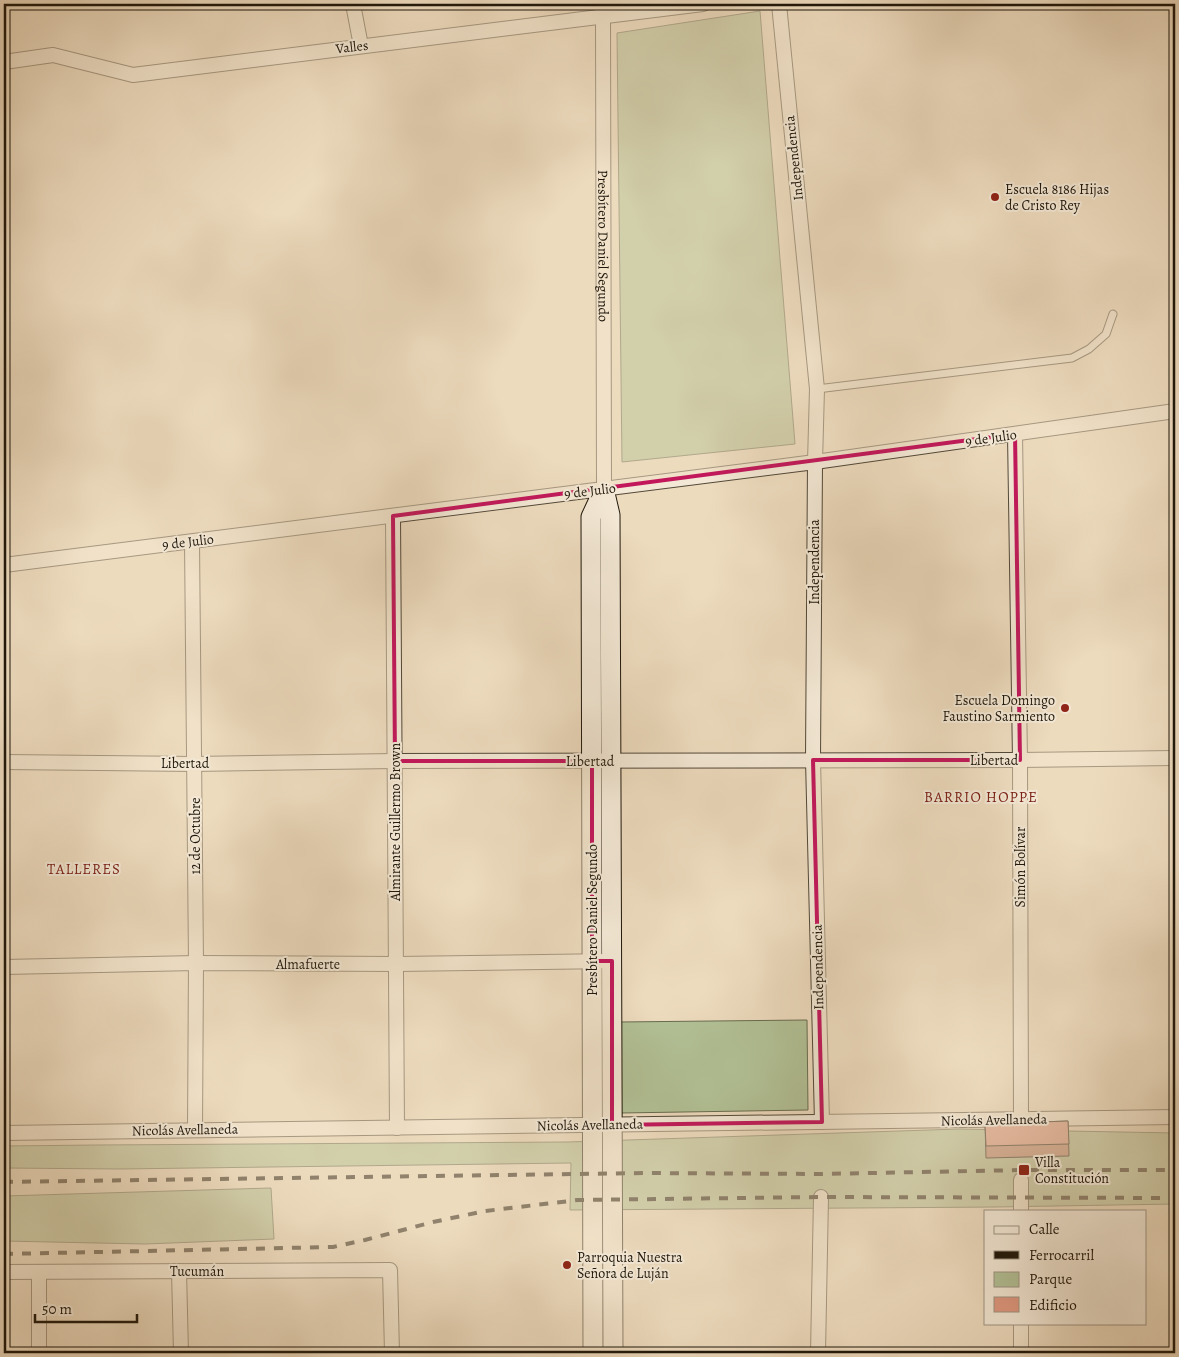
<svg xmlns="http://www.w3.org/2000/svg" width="1179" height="1357" viewBox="0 0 1179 1357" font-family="Alegreya,serif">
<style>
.green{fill:#b2c196;stroke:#686c50}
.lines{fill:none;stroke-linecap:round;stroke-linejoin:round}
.lane-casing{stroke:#524838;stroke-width:9}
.street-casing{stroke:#524838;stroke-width:16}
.secondary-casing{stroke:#1f170b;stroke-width:21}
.lane{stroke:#f3e8d5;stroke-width:7}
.street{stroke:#f3e8d5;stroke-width:14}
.secondary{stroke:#f3e8d5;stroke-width:19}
.rail{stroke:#1f170b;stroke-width:4;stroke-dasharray:9 9;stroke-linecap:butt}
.wall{fill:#c0836e;stroke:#1f170b}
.building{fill:#df9880;stroke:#1f170b}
.marked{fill:none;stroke:#c2185b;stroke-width:4;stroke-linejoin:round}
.poi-dot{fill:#8f2418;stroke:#f3e8d5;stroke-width:2}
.labels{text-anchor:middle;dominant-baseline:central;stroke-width:4;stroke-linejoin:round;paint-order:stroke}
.street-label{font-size:14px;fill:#1f170b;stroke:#f3e8d5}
.poi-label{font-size:14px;fill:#1f170b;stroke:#f3e8d5;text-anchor:start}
.neighbourhood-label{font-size:15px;letter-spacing:1px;fill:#7a1f14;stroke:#f3e8d5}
</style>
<rect width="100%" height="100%" fill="#eddbbe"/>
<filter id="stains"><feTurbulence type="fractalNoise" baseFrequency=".004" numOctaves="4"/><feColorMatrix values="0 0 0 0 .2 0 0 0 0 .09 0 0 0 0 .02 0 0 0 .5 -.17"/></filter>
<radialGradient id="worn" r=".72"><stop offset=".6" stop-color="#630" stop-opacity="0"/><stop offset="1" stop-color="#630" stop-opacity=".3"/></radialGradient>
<g class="green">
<polygon points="760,11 795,444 622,462 617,33"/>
<polygon points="807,1020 808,1110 621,1113 619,1022"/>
<polygon points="959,1129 1175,1133 1175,1204 996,1207 570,1210 571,1163 120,1169 4,1168 4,1146 98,1145 568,1142"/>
<polygon points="271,1188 274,1239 145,1244 4,1241 4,1196"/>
</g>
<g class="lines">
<defs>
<polyline id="lane" points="817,389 1072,358 1089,349 1106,334 1113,314"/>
<g id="street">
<polyline points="353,4 361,46"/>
<path id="s1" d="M602 4 603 16 604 489"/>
<polyline points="779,4 817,389 815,462 813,760 822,1122"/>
<polyline points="4,62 53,55 133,75 703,4"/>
<polyline points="1015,434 1020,760 1021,1119"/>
<polyline points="393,516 397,1128"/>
<polyline points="192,542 196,963 195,1130"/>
<polyline points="4,565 815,462 1175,411"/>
<polyline points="4,762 194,764 395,761 1020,760 1175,758"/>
<polyline points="4,967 196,963 396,964 612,961"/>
<polyline points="4,1133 1175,1117"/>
<polyline points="1021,1180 1021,1211"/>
<polyline points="179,1271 181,1353"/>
<polyline points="4,1272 390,1270 392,1353"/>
<polyline points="39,1272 39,1353"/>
<polyline points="1021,1323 1021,1353"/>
<polyline points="818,1353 821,1197"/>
</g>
<g id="secondary">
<polyline points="604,489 610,515 613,1353"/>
<polyline points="593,1353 591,517 604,489"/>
</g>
</defs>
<use href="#lane" class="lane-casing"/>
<use href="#street" class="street-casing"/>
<use href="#secondary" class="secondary-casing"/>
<use href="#lane" class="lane"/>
<use href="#street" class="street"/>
<use href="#secondary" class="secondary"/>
<g class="rail">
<polyline points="4,1182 646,1173 821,1174 1024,1170 1175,1170"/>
<polyline points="4,1254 333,1247 365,1240 433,1222 485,1211 578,1200 821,1197 1175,1198"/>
</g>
</g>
<polygon class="wall" points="1068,1121 1069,1156 986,1158 985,1124"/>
<polygon class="building" points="1068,1121 1069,1144 986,1146 985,1124"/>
<path d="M0 0H1179V1357H0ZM1015 434 1020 760H813L822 1122 612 1125V961H592V761H395L393 516Z" fill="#eddbbe" fill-opacity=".55" fill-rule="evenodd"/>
<path class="marked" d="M1015 434 1020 760H813L822 1122 612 1125V961H592V761H395L393 516Z"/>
<g class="poi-dot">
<circle cx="995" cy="197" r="5"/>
<circle cx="1065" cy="708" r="5"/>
<rect x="1018" y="1164" width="12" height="12" rx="2.5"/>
<circle cx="567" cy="1265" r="5"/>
</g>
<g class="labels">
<g class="street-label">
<text transform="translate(352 47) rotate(-7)">Valles</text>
<text transform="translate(794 158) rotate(-96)">Independencia</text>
<text stroke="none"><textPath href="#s1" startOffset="242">Presbítero Daniel Segundo</textPath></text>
<text transform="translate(991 438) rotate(-8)">9 de Julio</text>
<text transform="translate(590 491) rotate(-7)">9 de Julio</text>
<text transform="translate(188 542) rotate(-7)">9 de Julio</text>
<text transform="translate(814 562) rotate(-90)">Independencia</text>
<text x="994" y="760">Libertad</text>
<text x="590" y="761">Libertad</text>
<text x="185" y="763">Libertad</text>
<text transform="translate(395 822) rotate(-90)">Almirante Guillermo Brown</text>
<text transform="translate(195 836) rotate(-90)">12 de Octubre</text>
<text transform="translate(1020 867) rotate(-90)">Simón Bolívar</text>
<text transform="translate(592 920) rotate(-90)">Presbítero Daniel Segundo</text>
<text x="308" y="964">Almafuerte</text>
<text transform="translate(818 967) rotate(-91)">Independencia</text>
<text transform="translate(994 1120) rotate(-1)">Nicolás Avellaneda</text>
<text transform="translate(590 1125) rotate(-1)">Nicolás Avellaneda</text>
<text transform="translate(185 1130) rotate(-1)">Nicolás Avellaneda</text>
<text x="197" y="1271">Tucumán</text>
</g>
<g class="poi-label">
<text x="1005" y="189">Escuela 8186 Hijas<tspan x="1005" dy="16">de Cristo Rey</tspan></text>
<text x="1055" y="700" text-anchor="end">Escuela Domingo<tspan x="1055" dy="16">Faustino Sarmiento</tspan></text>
<text x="1035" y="1162">Villa<tspan x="1035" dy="16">Constitución</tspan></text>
<text x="577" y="1257">Parroquia Nuestra<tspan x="577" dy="16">Señora de Luján</tspan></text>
</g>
<g class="neighbourhood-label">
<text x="981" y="797">BARRIO HOPPE</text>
<text x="84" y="869">TALLERES</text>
</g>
</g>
<rect width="1179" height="1357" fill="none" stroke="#eddbbe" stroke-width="20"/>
<rect x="5" y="5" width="1169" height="1347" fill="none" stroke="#1f170b" stroke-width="2.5"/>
<rect x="10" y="10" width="1159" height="1337" fill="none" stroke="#1f170b"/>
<rect x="984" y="1210" width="162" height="115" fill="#f3e8d5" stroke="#9e9484"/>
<rect x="994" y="1226" width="25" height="8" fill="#f3e8d5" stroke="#9e9484"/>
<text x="1029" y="1234" font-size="15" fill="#1f170b">Calle</text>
<rect x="994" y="1251" width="25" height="8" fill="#1f170b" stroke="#9e9484"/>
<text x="1029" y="1260" font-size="15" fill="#1f170b">Ferrocarril</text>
<rect x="994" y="1272" width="25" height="15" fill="#b2c196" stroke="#9e9484"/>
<text x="1029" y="1284" font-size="15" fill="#1f170b">Parque</text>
<rect x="994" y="1297" width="25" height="15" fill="#df9880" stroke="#9e9484"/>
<text x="1029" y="1310" font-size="15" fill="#1f170b">Edificio</text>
<path d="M35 1314v8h102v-8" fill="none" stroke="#1f170b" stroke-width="2.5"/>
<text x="42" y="1314" font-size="15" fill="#1f170b" stroke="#f3e8d5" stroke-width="4" paint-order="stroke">50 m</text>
<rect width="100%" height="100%" filter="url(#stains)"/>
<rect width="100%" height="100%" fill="url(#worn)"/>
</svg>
